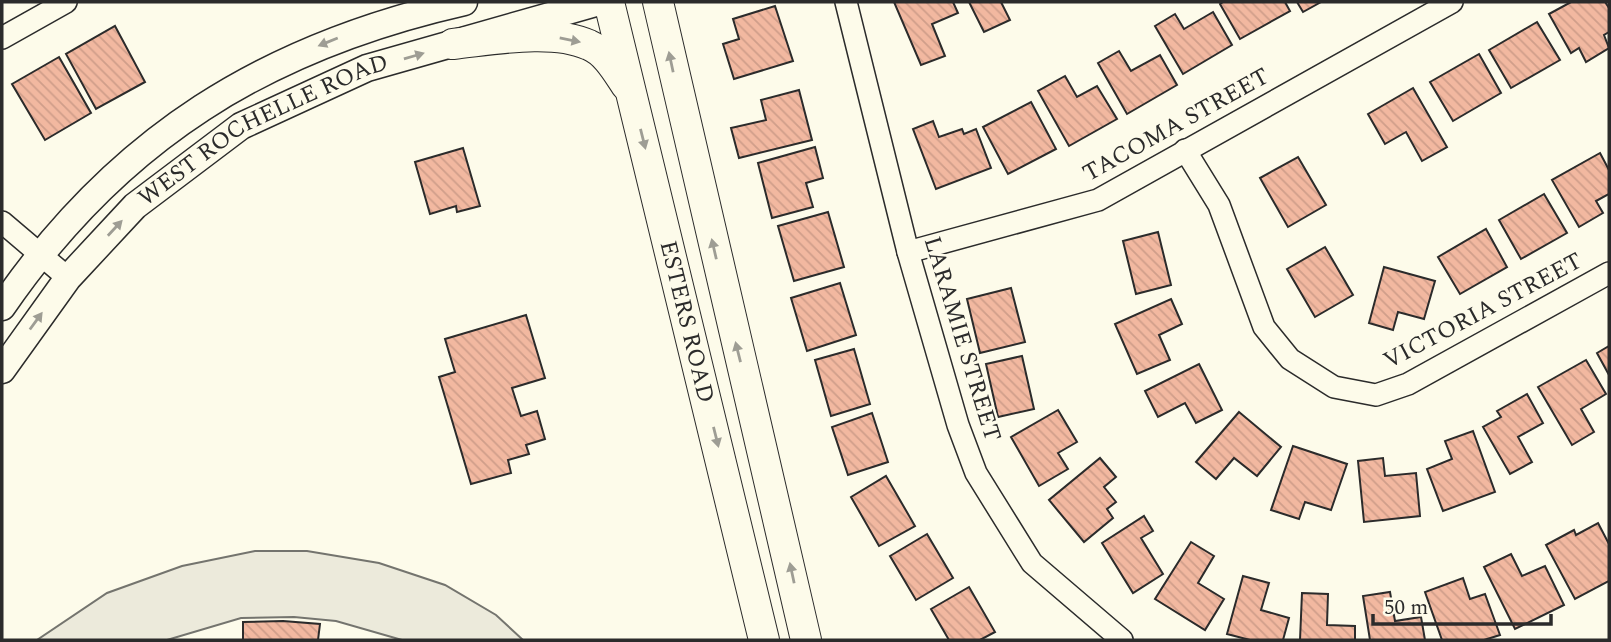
<svg xmlns="http://www.w3.org/2000/svg" width="1611" height="642" viewBox="0 0 1611 642" font-family="Spectral,serif">
<style>
.parking{fill:#eceadb;stroke:#74746e;stroke-width:2}
.building{fill:url(#building-back-hatch);stroke:#2b2b2b;stroke-width:2}
.lines{fill:none;stroke-linecap:round;stroke-linejoin:round}
.minor-casing{stroke:#2b2b2b;stroke-width:24}
.tertiary-casing{stroke:#2b2b2b;stroke-width:29}
.secondary-casing{stroke:#2b2b2b;stroke-width:32}
.minor{stroke:#fdfbea;stroke-width:21}
.tertiary{stroke:#fdfbea;stroke-width:26}
.secondary{stroke:#fdfbea;stroke-width:30}
.oneway{fill:#9e9d94}
.labels{text-anchor:middle;dominant-baseline:central;stroke-width:5;stroke-linejoin:round;paint-order:stroke}
.street-label{font-size:24px;fill:#2b2b2b;stroke:#fdfbea}
</style>
<defs>
<pattern id="building-back-hatch" width="6" height="6" patternUnits="userSpaceOnUse" patternTransform="scale(1.75)"><rect width="6" height="6" fill="#f2b8a0"/><path d="M-1 5l2 2M0 0l6 6M5-1l2 2" fill="none" stroke="#d09e8a"/></pattern>
</defs>
<rect width="100%" height="100%" fill="#fdfbea"/>
<polygon class="parking" points="255,551 307,551 379,563 445,585 496,615 523,640 402,640 336,621 294,617 241,618 167,640 37,640 107,593 182,566"/>
<g class="building">
<polygon points="894,2 953,2 958,13 932,24 945,56 921,65"/>
<polygon points="969,2 1001,2 1010,20 984,32"/>
<polygon points="1223,2 1285,2 1290,11 1240,39 1220,4"/>
<polygon points="1297,2 1321,2 1303,12"/>
<polygon points="1571,2 1605,2 1609,8 1609,32 1604,35 1609,48 1586,62 1579,48 1571,53 1549,14"/>
<polygon points="775,6 793,61 734,79 723,44 739,39 733,19"/>
<polygon points="1213,12 1232,45 1183,74 1155,26 1175,14 1184,29"/>
<polygon points="1537,22 1560,60 1511,88 1489,50"/>
<polygon points="115,26 145,82 96,109 66,54"/>
<polygon points="1119,51 1131,71 1160,55 1177,85 1127,114 1098,63"/>
<polygon points="1479,54 1501,93 1453,121 1430,82"/>
<polygon points="59,57 91,113 45,140 12,84"/>
<polygon points="1065,76 1077,97 1097,86 1117,119 1069,146 1038,91"/>
<polygon points="1413,88 1447,147 1422,161 1406,132 1385,144 1368,114"/>
<polygon points="799,90 812,140 739,158 731,128 766,120 761,100"/>
<polygon points="1031,102 1056,149 1008,174 983,127"/>
<polygon points="933,121 939,137 962,129 964,134 976,129 991,168 936,189 913,129"/>
<polygon points="815,147 823,178 806,183 813,207 772,218 758,163"/>
<polygon points="463,148 480,206 457,212 456,206 430,214 415,162"/>
<polygon points="1600,153 1609,170 1609,194 1596,201 1603,213 1579,227 1552,180"/>
<polygon points="1298,157 1326,205 1288,227 1260,178"/>
<polygon points="1544,194 1567,233 1521,259 1499,220"/>
<polygon points="828,212 844,267 794,281 778,226"/>
<polygon points="1486,229 1507,267 1460,294 1438,257"/>
<polygon points="1158,232 1171,285 1136,294 1123,241"/>
<polygon points="1325,247 1353,295 1315,317 1287,269"/>
<polygon points="1384,267 1435,281 1424,319 1398,312 1393,330 1369,323"/>
<polygon points="840,283 856,335 807,351 791,298"/>
<polygon points="1011,288 1025,342 980,353 967,299"/>
<polygon points="1171,299 1182,324 1159,335 1170,360 1137,374 1115,324"/>
<polygon points="526,315 545,378 512,388 521,416 537,411 545,439 526,445 529,454 508,460 511,473 471,484 439,377 455,372 445,339"/>
<polygon points="1609,346 1609,375 1597,353"/>
<polygon points="854,349 870,404 831,416 815,360"/>
<polygon points="1022,356 1034,409 998,417 986,364"/>
<polygon points="1586,360 1606,394 1581,409 1594,432 1572,445 1538,387"/>
<polygon points="1199,364 1222,410 1196,423 1185,403 1158,417 1145,391"/>
<polygon points="1527,394 1543,423 1518,437 1532,462 1510,474 1483,427 1501,417 1497,411"/>
<polygon points="1058,410 1077,442 1058,453 1068,469 1039,486 1011,437"/>
<polygon points="1239,412 1281,447 1257,476 1234,458 1216,479 1196,462"/>
<polygon points="872,413 888,462 848,475 832,427"/>
<polygon points="1473,431 1495,492 1443,511 1427,469 1452,459 1445,441"/>
<polygon points="1293,446 1347,464 1331,510 1305,502 1299,519 1271,510"/>
<polygon points="1100,458 1116,477 1104,487 1116,502 1107,509 1113,518 1084,542 1049,500"/>
<polygon points="1383,458 1385,476 1416,473 1420,516 1364,522 1358,461"/>
<polygon points="886,476 915,526 879,546 851,497"/>
<polygon points="1144,516 1153,531 1141,538 1163,574 1133,593 1102,543"/>
<polygon points="1598,523 1609,544 1609,581 1575,599 1546,545 1574,530 1576,535"/>
<polygon points="927,534 953,578 916,600 890,556"/>
<polygon points="1191,542 1214,556 1198,583 1224,599 1205,630 1155,599"/>
<polygon points="1511,554 1522,576 1545,566 1564,605 1515,629 1484,567"/>
<polygon points="1243,576 1269,583 1261,610 1289,618 1283,640 1250,640 1227,634"/>
<polygon points="1463,578 1470,599 1485,594 1500,635 1484,640 1442,640 1425,592"/>
<polygon points="969,587 995,632 980,640 949,640 931,609"/>
<polygon points="1390,592 1395,621 1421,617 1425,640 1370,640 1363,596"/>
<polygon points="1302,593 1328,594 1327,625 1355,626 1355,640 1300,640"/>
<polygon points="283,621 320,624 318,640 243,640 243,622"/>
</g>
<g class="lines">
<defs>
<g id="minor">
<polyline points="846,2 908,252 958,425 976,473 1032,563 1122,640"/>
<polyline points="2,38 66,2"/>
<polyline points="1185,150 1219,205 1264,327 1290,359 1334,387 1376,395 1408,384 1609,273"/>
<polyline points="2,222 68,278"/>
<polyline points="908,252 1098,200 1452,2"/>
</g>
<g id="tertiary">
<path d="M2 307C118 138 265 47 464 2"/>
<path id="s1" d="M2 370 68 278 135 206 241 126 367 68 599 2"/>
</g>
<g id="secondary">
<path id="s2" d="M609 2 764 640"/>
<polyline points="658,2 806,640"/>
<path d="M453 44C492 40 552 28 589 45 606 52 616 70 626 85"/>
</g>
</defs>
<use href="#minor" class="minor-casing"/>
<use href="#tertiary" class="tertiary-casing"/>
<use href="#secondary" class="secondary-casing"/>
<use href="#minor" class="minor"/>
<use href="#tertiary" class="tertiary"/>
<use href="#secondary" class="secondary"/>
</g>
<defs><path id="oneway-solid" d="M-6-.8H1V-3.2L6.5 0L1 3.2V.8H-6Z" transform="scale(1.75)"/></defs>
<g class="oneway">
<use href="#oneway-solid" transform="translate(570 40) rotate(11)"/>
<use href="#oneway-solid" transform="translate(328 42) rotate(158)"/>
<use href="#oneway-solid" transform="translate(414 56) rotate(-16)"/>
<use href="#oneway-solid" transform="translate(671 62) rotate(-102)"/>
<use href="#oneway-solid" transform="translate(643 139) rotate(76)"/>
<use href="#oneway-solid" transform="translate(115 228) rotate(-47)"/>
<use href="#oneway-solid" transform="translate(714 249) rotate(-103)"/>
<use href="#oneway-solid" transform="translate(36 321) rotate(-54)"/>
<use href="#oneway-solid" transform="translate(738 352) rotate(-104)"/>
<use href="#oneway-solid" transform="translate(716 437) rotate(76)"/>
<use href="#oneway-solid" transform="translate(792 573) rotate(-102)"/>
</g>
<g class="labels">
<g class="street-label">
<text transform="translate(1176 125) rotate(-29)">TACOMA STREET</text>
<text stroke="none"><textPath href="#s1" startOffset="362">WEST ROCHELLE ROAD</textPath></text>
<text transform="translate(1483 311) rotate(-28)">VICTORIA STREET</text>
<text stroke="none"><textPath href="#s2" startOffset="329">ESTERS ROAD</textPath></text>
<text transform="translate(962 339) rotate(73)">LARAMIE STREET</text>
</g>
</g>
<rect width="1611" height="642" fill="none" stroke="#2b2b2b" stroke-width="7"/>
<path d="M1373 614v10h178v-10" fill="none" stroke="#2b2b2b" stroke-width="3.5"/>
<text x="1384" y="614" font-size="21" fill="#2b2b2b" stroke="#fdfbea" stroke-width="5" paint-order="stroke">50 m</text>
</svg>
